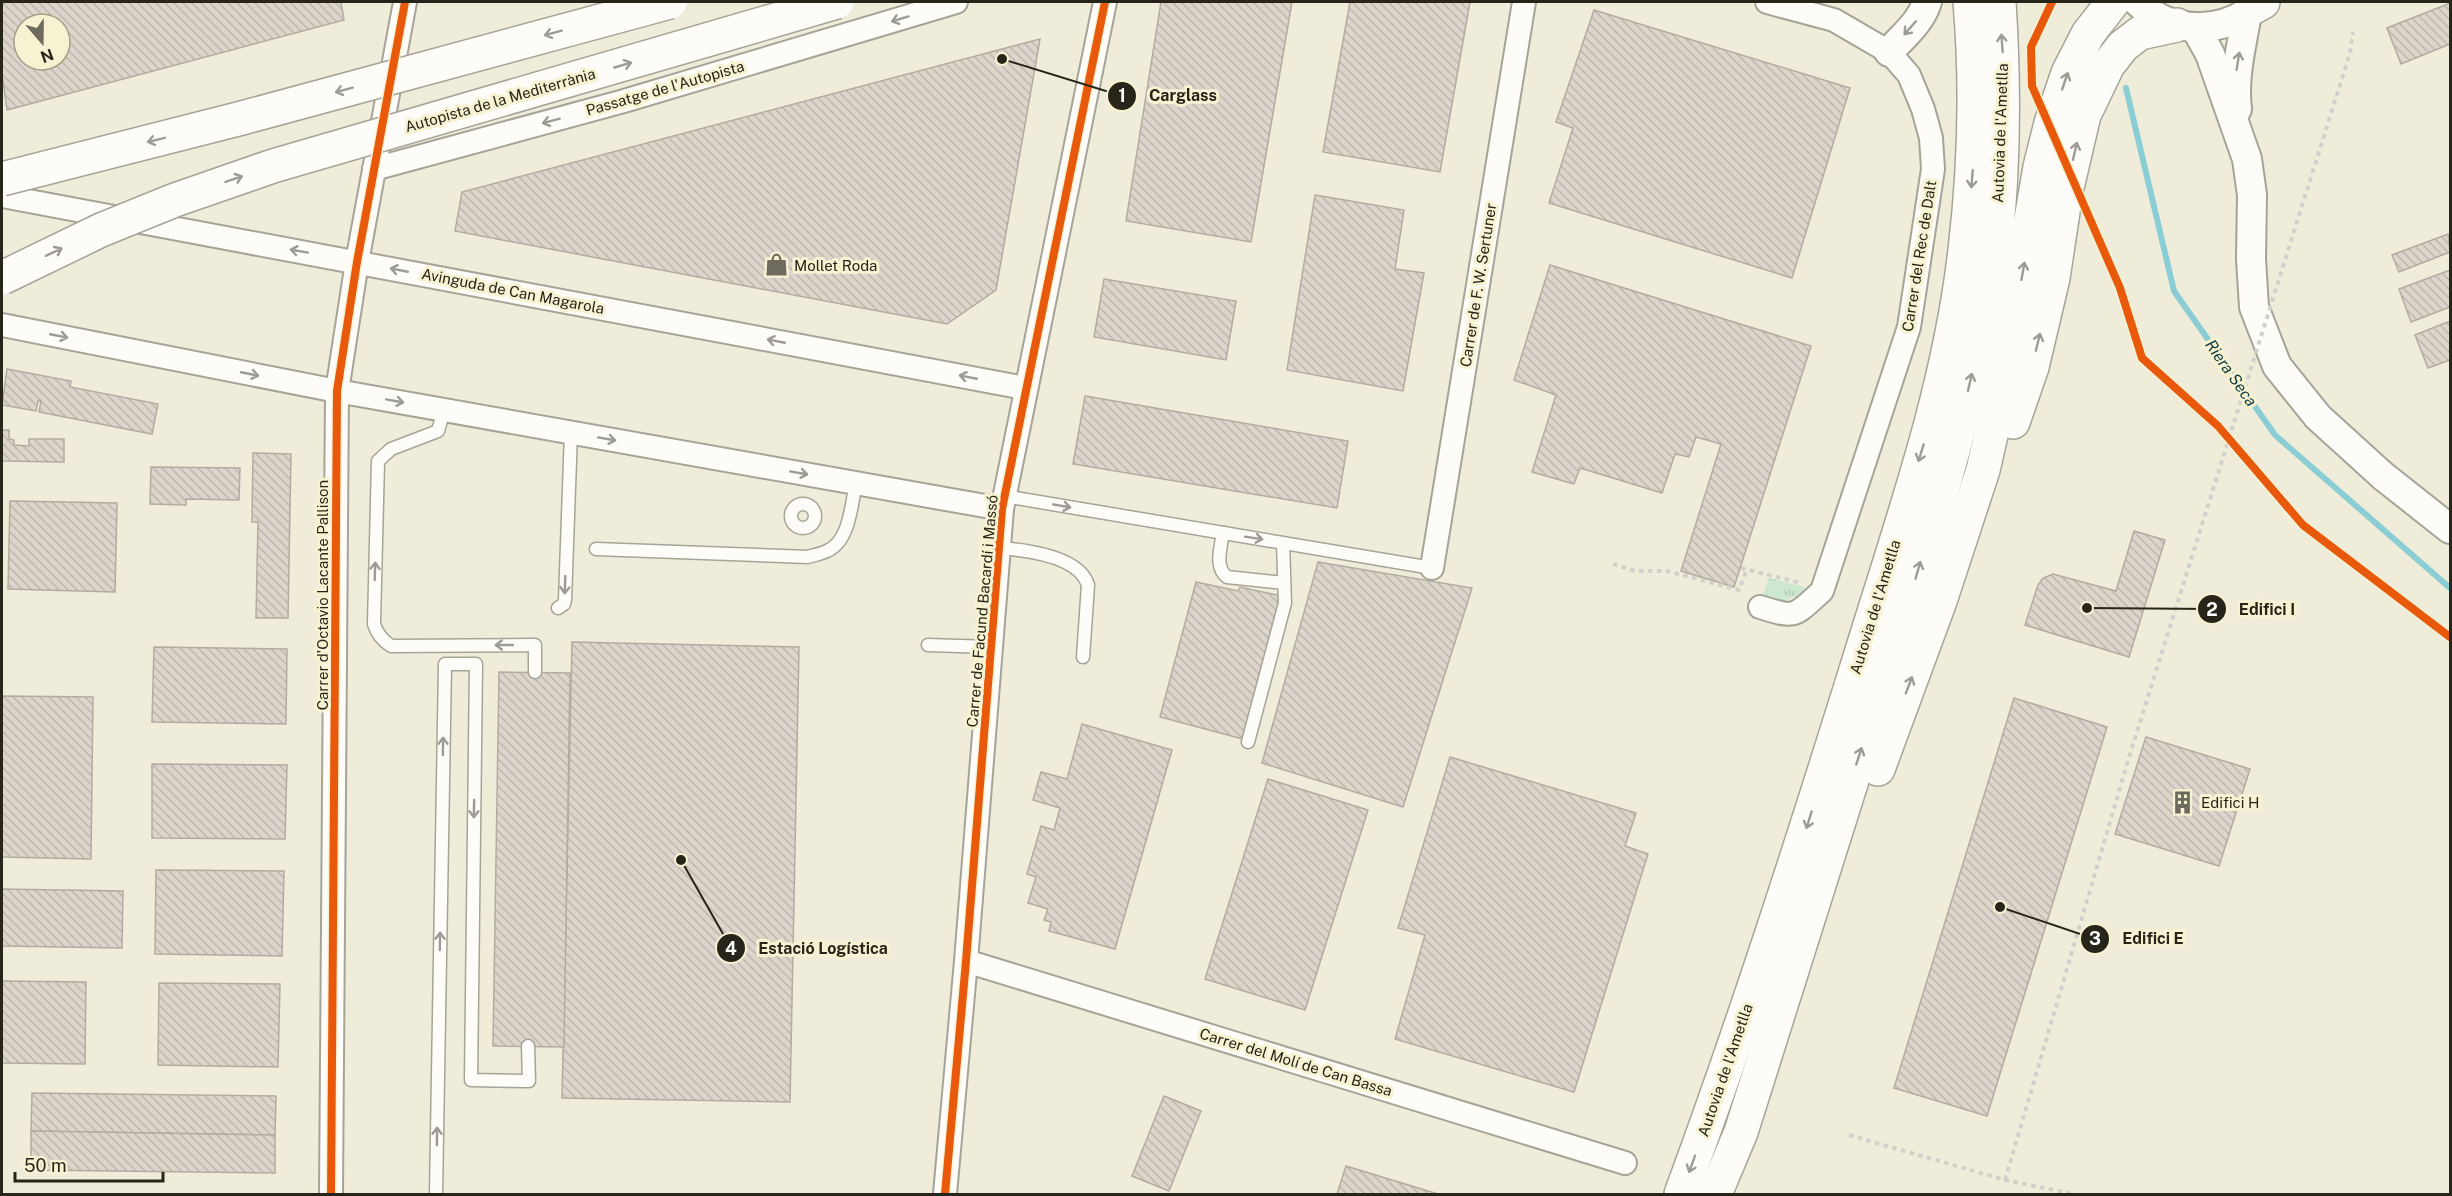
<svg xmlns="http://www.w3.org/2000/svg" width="2452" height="1196" viewBox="0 0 2452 1196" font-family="'Public Sans',sans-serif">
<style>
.grass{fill:url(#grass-tufts)}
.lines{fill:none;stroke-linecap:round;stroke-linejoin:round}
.stream{stroke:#8bcdd4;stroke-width:6}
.building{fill:url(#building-back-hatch);stroke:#b2aca0;stroke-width:1.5;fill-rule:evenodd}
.service-casing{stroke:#a6a497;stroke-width:15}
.minor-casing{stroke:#a6a497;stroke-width:26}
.tertiary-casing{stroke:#a6a497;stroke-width:32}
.motorway-casing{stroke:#a6a497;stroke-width:36}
.path{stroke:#d1d1cc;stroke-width:4;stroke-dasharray:4.5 4.5;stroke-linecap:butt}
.service{stroke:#fdfcf9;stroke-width:12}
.minor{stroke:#fdfcf9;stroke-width:22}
.tertiary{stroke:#fdfcf9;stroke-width:28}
.motorway{stroke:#fdfcf9;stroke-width:33}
.motorway-bridge-casing{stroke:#a6a497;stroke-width:36;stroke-linecap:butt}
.path-bridge{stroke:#d1d1cc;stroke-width:4;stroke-dasharray:4.5 4.5;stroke-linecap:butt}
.motorway-bridge{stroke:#fdfcf9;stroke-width:33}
.cycleway-casing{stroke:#f7f2d2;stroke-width:11}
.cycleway{stroke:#e8590c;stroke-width:8}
.oneway{stroke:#9d9b94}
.labels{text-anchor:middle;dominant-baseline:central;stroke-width:6;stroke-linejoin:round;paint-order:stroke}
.street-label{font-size:15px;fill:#272519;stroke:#f7f2d2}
.poi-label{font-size:15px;fill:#272519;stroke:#f7f2d2;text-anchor:start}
.water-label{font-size:16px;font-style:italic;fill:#0e3b43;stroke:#f7f2d2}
.leader{fill:none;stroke:#272519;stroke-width:2}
.callout-dot{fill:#272519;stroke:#f7f2d2;stroke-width:2}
.mark-label{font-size:18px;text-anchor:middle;font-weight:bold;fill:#fff}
.callout-label{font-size:16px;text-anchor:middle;font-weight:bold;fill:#272519;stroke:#f7f2d2;stroke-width:6;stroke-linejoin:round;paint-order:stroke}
</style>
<defs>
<pattern id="grass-tufts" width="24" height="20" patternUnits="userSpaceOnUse" patternTransform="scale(1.5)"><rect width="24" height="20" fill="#cde8d0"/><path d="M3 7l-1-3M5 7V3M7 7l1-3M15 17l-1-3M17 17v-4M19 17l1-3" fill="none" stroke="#b0c7b2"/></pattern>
<pattern id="building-back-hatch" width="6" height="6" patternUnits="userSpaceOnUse" patternTransform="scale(1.5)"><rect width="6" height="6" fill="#ddd5cb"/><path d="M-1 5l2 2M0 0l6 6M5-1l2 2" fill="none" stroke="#beb7ae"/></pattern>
</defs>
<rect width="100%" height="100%" fill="#efecda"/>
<polygon class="grass" points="1769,578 1805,587 1800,595 1781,601 1763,595"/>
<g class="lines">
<polyline class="stream" points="2126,88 2174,291 2275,435 2450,588"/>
</g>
<g class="building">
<path d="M2 2H341L344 20 7 110 2 74ZM24 24H60V60H24Z"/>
<polygon points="1161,2 1292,2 1251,242 1126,221"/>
<polygon points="1350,2 1470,2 1440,172 1323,152"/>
<polygon points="2450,3 2450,44 2401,64 2387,28"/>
<polygon points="1594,10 1850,88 1792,278 1549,203 1573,128 1556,122"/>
<polygon points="1040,39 996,290 947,324 455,231 462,192"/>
<polygon points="1315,195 1404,210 1395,269 1424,273 1403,391 1287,370"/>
<polygon points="2448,234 2450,252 2399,272 2392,255"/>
<polygon points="1550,265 1811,346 1734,587 1681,571 1721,444 1696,437 1689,457 1675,454 1662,493 1580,468 1574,484 1532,472 1556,395 1514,380"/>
<polygon points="2450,270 2450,307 2411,322 2399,289"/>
<polygon points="1104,279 1236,301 1226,360 1094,337"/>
<polygon points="2450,321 2450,360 2428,368 2415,335"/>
<polygon points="7,369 71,381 70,387 158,404 152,434 39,412 41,401 38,401 36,411 2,405"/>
<polygon points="1085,396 1348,441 1337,508 1073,464"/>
<polygon points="2,430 9,430 9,439 14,440 14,445 29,446 29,439 64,439 64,462 2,461"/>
<polygon points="253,453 291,454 288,618 256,618 258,522 252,522"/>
<polygon points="151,467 240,468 239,500 186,499 186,505 150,504"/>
<polygon points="10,501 117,503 115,592 8,589"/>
<polygon points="2134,531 2165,540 2129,657 2025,625 2038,585 2043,578 2053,574 2116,591"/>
<polygon points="1318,562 1472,588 1403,807 1262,763"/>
<polygon points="1196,582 1238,591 1240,587 1281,596 1243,739 1160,717"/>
<polygon points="572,642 799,647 790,1102 562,1098"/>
<polygon points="154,647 287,649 286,724 152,722"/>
<polygon points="499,672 570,673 564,1047 493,1046"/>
<polygon points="2,696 93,697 91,859 2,857"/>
<polygon points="2014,698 2107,727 1987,1116 1894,1088"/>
<polygon points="1082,724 1172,750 1115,949 1049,931 1051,922 1044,920 1048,909 1028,903 1036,877 1027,874 1041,826 1054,830 1060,808 1033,800 1041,772 1067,779"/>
<polygon points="2146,737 2250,769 2219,866 2115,834"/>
<polygon points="1450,757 1636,813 1625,846 1648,854 1574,1092 1395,1039 1425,935 1398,928"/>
<polygon points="152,764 287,765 285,839 152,838"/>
<polygon points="1268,779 1368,810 1305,1010 1205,979"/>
<polygon points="156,870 284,871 282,956 155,954"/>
<polygon points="2,889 123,891 122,948 2,946"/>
<polygon points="2,981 86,982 85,1064 2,1063"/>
<polygon points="159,983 280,984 278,1067 158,1065"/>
<polygon points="32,1093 276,1096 275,1135 31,1131"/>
<polygon points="1164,1096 1201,1111 1169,1191 1132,1176"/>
<polygon points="31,1131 275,1135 275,1173 31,1170"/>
<polygon points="1346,1166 1438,1194 1337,1194"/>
</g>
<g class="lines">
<defs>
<g id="service">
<path d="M444 410 438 431 391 449 378 461 374 624C377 634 382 640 391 646L535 645V672"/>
<polyline points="1004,496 1432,568"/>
<circle cx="803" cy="516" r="12"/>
<path d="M1223 533C1221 547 1214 567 1227 577L1284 583"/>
<path d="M999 548C1026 550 1079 556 1088 585L1083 657"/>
<path d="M596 549 808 557C814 555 821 554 827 551 850 541 851 505 856 483"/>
<polyline points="558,608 564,604 565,600 571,432"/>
<polyline points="928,645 991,647"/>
<polyline points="1248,742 1285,603 1283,543"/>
<polyline points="436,1194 445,664 476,664 471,1080 529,1081 528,1046"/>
</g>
<g id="minor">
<polyline points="374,169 624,101 956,2"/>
<polyline points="2,196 1025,388"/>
<polyline points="2,325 337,391 1002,509"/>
<polyline points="1432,568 1524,2"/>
<path d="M1760 607C1797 619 1794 616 1822 591L1909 327 1933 169 1931 138 1923 109 1909 75 1889 52 1834 20 1767 2"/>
<polyline points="966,961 1625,1163"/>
<polyline points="331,1194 337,391 357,262 405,2"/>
<polyline points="945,1194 966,961 1002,509 1105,2"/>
</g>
<g id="tertiary">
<path d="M2138 2C2171 36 2226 35 2260 2"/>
<polyline points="2195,27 2210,54 2247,159 2252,195 2251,259 2254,307 2277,366 2318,417 2383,476 2450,529"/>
<path d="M1889 52C1903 36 1921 22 1927 2"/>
<path d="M2237 109C2233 76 2242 45 2247 13"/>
</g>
<g id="motorway">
<polyline points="2254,7 2263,2"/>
<polyline points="2013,422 2032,367 2053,278 2066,192 2084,115 2108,65 2123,46 2140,33 2177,25"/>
<polyline points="1878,769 1940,601 1983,470 2003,383 2040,167 2051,123 2068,73 2088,34 2113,2"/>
<path d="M1681 1194C1745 1021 1801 846 1856 670 1898 532 1949 393 1965 250 1975 166 1977 85 1970 2"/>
<path d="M1715 1194 1741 1132C1786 989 1831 845 1877 701 1915 580 1955 459 1981 335 2004 226 2006 112 1999 2"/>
</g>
</defs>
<use href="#service" class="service-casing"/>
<use href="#minor" class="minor-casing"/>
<use href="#tertiary" class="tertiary-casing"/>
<use href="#motorway" class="motorway-casing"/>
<g class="path">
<polyline points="1613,564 1635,571 1667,571 1739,590 1747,569"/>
<polyline points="1741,568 1801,583"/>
<polyline points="1849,1135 2005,1180 2074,1194"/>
</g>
<use href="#service" class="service"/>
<use href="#minor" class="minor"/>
<use href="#tertiary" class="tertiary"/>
<use href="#motorway" class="motorway"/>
<defs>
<g id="motorway-bridge">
<polyline points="2,179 242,118 670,2"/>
<polyline points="2,278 101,230 175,200 273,166 837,2"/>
</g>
</defs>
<use href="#motorway-bridge" class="motorway-bridge-casing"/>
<polyline class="path-bridge" points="2005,1180 2130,754 2350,53 2353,32"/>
<use href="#motorway-bridge" class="motorway-bridge"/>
<defs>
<g id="cycleway">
<polyline points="2052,2 2031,47 2032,86 2120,288 2142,358 2218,426 2303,525 2450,637"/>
<polyline points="331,1194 337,391 357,262 405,2"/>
<polyline points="945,1194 966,961 1002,509 1105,2"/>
</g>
</defs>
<use href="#cycleway" class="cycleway-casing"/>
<use href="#cycleway" class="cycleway"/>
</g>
<defs><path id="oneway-shaft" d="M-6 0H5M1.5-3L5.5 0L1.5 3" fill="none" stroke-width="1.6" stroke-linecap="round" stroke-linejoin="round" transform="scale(1.5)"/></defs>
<g class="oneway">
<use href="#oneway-shaft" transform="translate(900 19) rotate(163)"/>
<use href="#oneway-shaft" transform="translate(1910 28) rotate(131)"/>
<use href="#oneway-shaft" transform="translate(553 33) rotate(165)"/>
<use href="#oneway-shaft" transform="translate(2002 43) rotate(-94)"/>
<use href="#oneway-shaft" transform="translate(2238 61) rotate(-81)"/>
<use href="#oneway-shaft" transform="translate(623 65) rotate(-16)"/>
<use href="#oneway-shaft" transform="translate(2065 81) rotate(-71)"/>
<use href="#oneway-shaft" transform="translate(344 90) rotate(165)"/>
<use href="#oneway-shaft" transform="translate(551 121) rotate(165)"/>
<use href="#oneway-shaft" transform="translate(156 140) rotate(166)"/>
<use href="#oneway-shaft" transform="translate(2075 151) rotate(-77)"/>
<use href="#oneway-shaft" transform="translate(234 179) rotate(-19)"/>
<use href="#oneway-shaft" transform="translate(1972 179) rotate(95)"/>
<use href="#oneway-shaft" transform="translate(299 251) rotate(-170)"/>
<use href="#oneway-shaft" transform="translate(54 252) rotate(-25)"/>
<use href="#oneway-shaft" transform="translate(399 270) rotate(-169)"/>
<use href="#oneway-shaft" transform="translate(2023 271) rotate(-80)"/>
<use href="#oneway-shaft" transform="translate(59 336) rotate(11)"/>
<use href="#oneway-shaft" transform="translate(776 341) rotate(-169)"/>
<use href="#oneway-shaft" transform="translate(2038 342) rotate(-76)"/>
<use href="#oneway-shaft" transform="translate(250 374) rotate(11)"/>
<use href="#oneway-shaft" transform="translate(968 377) rotate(-169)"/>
<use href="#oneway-shaft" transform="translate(1970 382) rotate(-77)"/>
<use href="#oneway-shaft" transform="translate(395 401) rotate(10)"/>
<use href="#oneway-shaft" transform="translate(607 439) rotate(10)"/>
<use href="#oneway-shaft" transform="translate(1921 453) rotate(107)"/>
<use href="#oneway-shaft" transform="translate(799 473) rotate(10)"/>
<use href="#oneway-shaft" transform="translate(1062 506) rotate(10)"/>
<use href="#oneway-shaft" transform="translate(1254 538) rotate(9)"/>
<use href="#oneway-shaft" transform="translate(1918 570) rotate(-74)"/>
<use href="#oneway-shaft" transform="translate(375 571) rotate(-88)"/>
<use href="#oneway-shaft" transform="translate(565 585) rotate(92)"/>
<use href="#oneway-shaft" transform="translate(504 645) rotate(180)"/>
<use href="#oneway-shaft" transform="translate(1909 685) rotate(-69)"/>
<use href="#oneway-shaft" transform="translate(443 746) rotate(-89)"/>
<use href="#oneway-shaft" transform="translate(1859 756) rotate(-72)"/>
<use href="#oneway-shaft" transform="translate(474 809) rotate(91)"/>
<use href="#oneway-shaft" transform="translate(1809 820) rotate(107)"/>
<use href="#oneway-shaft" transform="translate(440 941) rotate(-89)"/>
<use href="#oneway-shaft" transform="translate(437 1136) rotate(-89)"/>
<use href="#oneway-shaft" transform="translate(1692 1164) rotate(110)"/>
</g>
<defs>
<symbol id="shop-bare" viewBox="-9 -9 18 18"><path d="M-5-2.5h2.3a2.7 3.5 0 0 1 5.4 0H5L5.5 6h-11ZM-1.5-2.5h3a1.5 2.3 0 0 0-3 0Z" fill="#6d6b5d" stroke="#f7f2d2" stroke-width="2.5" paint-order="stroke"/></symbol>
<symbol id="building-bare" viewBox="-9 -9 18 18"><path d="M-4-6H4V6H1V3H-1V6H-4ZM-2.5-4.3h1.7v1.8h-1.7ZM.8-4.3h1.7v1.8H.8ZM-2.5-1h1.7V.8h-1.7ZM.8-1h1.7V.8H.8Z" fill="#6d6b5d" stroke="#f7f2d2" stroke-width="2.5" paint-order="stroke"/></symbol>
</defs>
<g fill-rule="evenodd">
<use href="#shop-bare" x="760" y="248" width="33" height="33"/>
<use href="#building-bare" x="2166" y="786" width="33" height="33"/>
</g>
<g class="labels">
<g class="street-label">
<text transform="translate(665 88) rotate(-16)">Passatge de l'Autopista</text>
<text transform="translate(500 100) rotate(-16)">Autopista de la Mediterrània</text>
<text transform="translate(2000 133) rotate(-88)">Autovia de l'Ametlla</text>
<text transform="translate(1919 256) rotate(-81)">Carrer del Rec de Dalt</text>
<text transform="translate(1478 285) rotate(-81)">Carrer de F. W. Sertuner</text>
<text transform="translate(513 291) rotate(11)">Avinguda de Can Magarola</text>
<text transform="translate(322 595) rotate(-90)">Carrer d'Octavio Lacante Pallison</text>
<text transform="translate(1875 607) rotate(-73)">Autovia de l'Ametlla</text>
<text transform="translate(982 611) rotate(-85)">Carrer de Facund Bacardí i Massó</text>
<text transform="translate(1296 1062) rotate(17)">Carrer del Molí de Can Bassa</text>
<text transform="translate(1725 1070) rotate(-71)">Autovia de l'Ametlla</text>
</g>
<g class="poi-label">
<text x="794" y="265">Mollet Roda</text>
<text x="2201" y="802">Edifici H</text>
</g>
<g class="water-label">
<text transform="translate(2231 373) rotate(55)">Riera Seca</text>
</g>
</g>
<path class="leader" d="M1002 59L1122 96M2087 608L2212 609M2000 907L2095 939M681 860L731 948"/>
<g class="callout-dot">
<circle cx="1002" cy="59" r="6"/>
<circle cx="2087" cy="608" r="6"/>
<circle cx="2000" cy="907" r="6"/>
<circle cx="681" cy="860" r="6"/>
<circle cx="1122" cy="96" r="15"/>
<circle cx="2212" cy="609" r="15"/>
<circle cx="2095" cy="939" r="15"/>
<circle cx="731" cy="948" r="15"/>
</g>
<g class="mark-label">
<text x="1122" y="102">1</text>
<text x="2212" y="616">2</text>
<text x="2095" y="945">3</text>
<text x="731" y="955">4</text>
</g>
<g class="callout-label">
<text x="1183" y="101">Carglass</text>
<text x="2267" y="615">Edifici I</text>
<text x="2153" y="944">Edifici E</text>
<text x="823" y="954">Estació Logística</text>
</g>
<rect width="2452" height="1196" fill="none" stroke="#272519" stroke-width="6"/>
<g transform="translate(42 42) rotate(160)"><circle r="28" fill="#f7f2d2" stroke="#a4a088" stroke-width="1.5"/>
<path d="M0-4.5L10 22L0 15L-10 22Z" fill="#6d6b5d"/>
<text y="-9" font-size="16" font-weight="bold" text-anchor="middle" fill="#272519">N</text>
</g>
<path d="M15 1172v9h148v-9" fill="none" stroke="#272519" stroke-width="3"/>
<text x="24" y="1172" font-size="18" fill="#272519" stroke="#f7f2d2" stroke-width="4.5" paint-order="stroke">50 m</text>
</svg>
